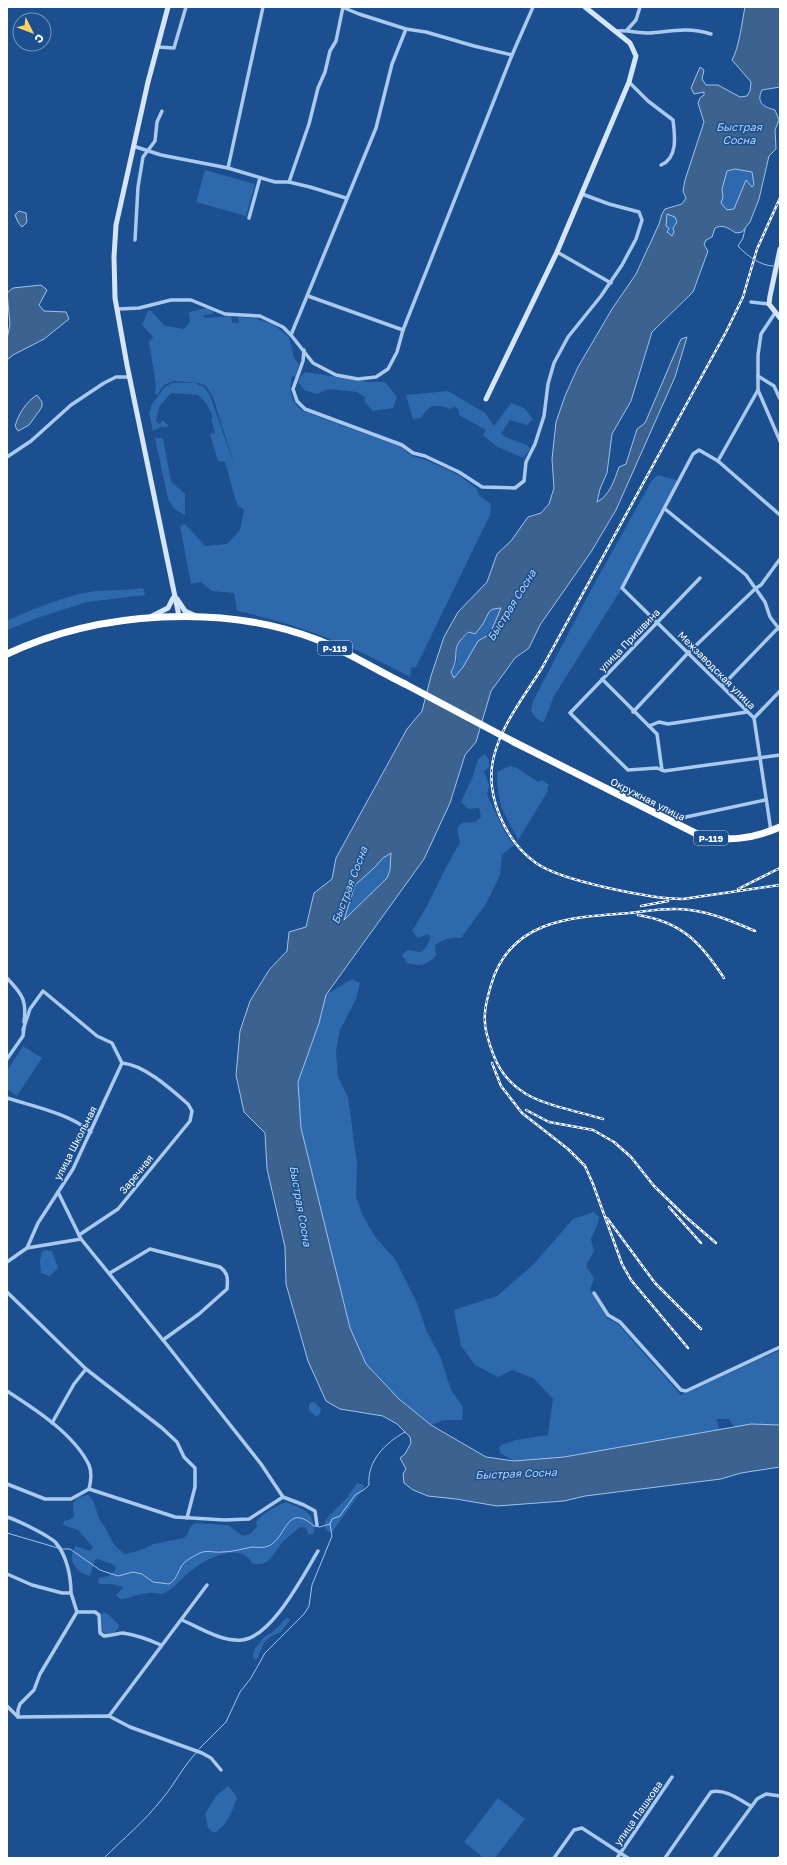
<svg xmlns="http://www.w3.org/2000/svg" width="787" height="1865" viewBox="0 0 787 1865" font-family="'Golos Text',sans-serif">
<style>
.green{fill:#2e69ad}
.water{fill:#3c6290;stroke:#9cc4f0;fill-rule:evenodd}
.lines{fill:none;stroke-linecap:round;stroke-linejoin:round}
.stream{stroke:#9cc4f0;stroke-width:1}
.street{stroke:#a9c9ee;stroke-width:3.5}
.secondary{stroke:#d6e6fa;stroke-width:5}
.highway{stroke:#fff;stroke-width:7}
.rail-casing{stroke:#fff;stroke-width:2.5}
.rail{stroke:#1b4f8f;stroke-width:1;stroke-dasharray:3;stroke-linecap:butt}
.highway-bridge{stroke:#fff;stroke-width:7}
.labels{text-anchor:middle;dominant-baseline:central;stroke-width:3;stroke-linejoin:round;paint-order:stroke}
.shield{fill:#1b4f8f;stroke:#bbcadd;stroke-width:1}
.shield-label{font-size:9px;font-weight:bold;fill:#fff}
.street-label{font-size:10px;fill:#fff;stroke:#1b4f8f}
.water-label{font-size:11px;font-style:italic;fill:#b5d3f5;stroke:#1b4f8f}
</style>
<rect width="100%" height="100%" fill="#1b4f8f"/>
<g class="green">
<polygon points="735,169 752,171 755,185 752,187 746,180 734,209 727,210 721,203 723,197 722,189 727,171"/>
<polygon points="205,170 255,184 246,216 196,202"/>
<path d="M667 213 675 217 677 222 673 228 674 232 672 236C664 230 667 223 667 213Z"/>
<path d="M207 308 214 311 213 314 203 315 205 318 231 316 232 323H239L238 317 254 318 273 324 289 337 294 358 299 364 295 377 292 376C289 391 290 401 303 411L401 447 412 456 426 460 457 474 476 488 480 496 491 504 490 515 416 667 411 668 410 677C355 646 298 624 237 611L234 593 212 591 201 582 191 584 180 526 185 524 205 546 227 544 240 530 244 510 237 505 225 462 218 461 210 434 215 433 211 419 213 417 206 403 198 395 171 393 159 407 156 422 160 424 162 420 169 426 163 428 162 426 153 431 149 413 152 404 165 387 172 383H195L204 387 210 395 237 473 213 397 206 386 198 383 173 381 164 385 157 395 155 393 156 385 149 342 153 337 142 325 148 311H151L165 326 184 329 190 322 189 312Z"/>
<polygon points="305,372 369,382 385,382 397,397 393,408 373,411 365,402 365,397 357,392 329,389 317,394 304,390 298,382 300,377"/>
<path d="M448 391 485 413 494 426 511 403 524 408 533 419 527 425 510 420 501 434 508 438 527 445 530 449 523 458 496 446 483 435 486 430 459 415V410L454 406 451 409C436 404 430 403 421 418L413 419 406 395Z"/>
<polygon points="155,438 163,438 171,482 185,494 185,515 174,509 168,499"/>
<path d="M658 475 680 481 622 588 554 696 544 722C537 720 534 717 531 710L533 701 591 590 652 480Z"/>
<path d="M143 588 145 595 87 602 37 618 7 630V621C27 611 75 592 97 591 112 590 127 590 143 588Z"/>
<polygon points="502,608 490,635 478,641 463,667 453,679 451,672 456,664 457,659 455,655 457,643 485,621 487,613 492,609"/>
<path d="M485 754 489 760V767L484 771 489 785 487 795 506 834 514 845 502 855 500 875 486 904 461 938C451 937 444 939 435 945L436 956C426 965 421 967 407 963L402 955 407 950 421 952 426 947 430 939 429 934 418 938 412 931C431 903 442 871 460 843L457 828 462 823 475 822 481 817 479 808 468 809 461 802 473 776 478 759Z"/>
<path d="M510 766 517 768 538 782 542 780 549 785 547 788 548 791 518 840C504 812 497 805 497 772Z"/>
<polygon points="391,853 390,870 387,878 344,921 355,885 374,868 382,858"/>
<polygon points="352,979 360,983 356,999 340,1030 336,1051 338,1077 348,1097 357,1164 356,1197 363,1216 376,1238 395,1259 417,1303 427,1332 440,1356 451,1390 463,1407 462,1420 445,1420 431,1425 399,1399 366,1364 350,1328 323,1223 301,1128 298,1082 319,1023 326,995"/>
<polygon points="23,1046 42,1058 17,1096 7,1089 7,1071"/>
<polygon points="594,1212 599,1217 598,1223 591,1239 594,1251 586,1266 594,1278 590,1290 607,1318 617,1323 681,1395 780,1350 780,1425 751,1424 734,1427 729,1419 716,1419 719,1427 718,1430 564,1457 514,1461 500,1453 499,1448 501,1445 516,1440 548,1435 553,1399 533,1378 512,1370 498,1377 475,1365 461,1346 454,1310 497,1296 533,1265 573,1219"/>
<polygon points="46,1250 52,1251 58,1268 50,1276 41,1273 40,1260 42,1252"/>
<polygon points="312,1402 314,1402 321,1409 320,1414 316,1417 309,1410 309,1404"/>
<polygon points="357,1483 364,1485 363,1489 332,1532 329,1532 325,1528 325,1522 329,1516 347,1498"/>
<path d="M88 1495C95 1501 95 1507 98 1515 99 1520 103 1524 106 1529 112 1541 113 1546 125 1554L141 1550 154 1544 184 1538 188 1533 190 1527 195 1523 228 1525 243 1536 250 1534 257 1527 256 1522C264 1512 275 1507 286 1502 303 1509 315 1512 314 1533L309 1535 306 1528 300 1527C294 1533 286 1538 281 1544 272 1555 270 1566 253 1564 246 1554 240 1551 228 1553 211 1556 195 1566 183 1578 177 1583 172 1590 164 1593 160 1595 154 1592 149 1593 139 1593 130 1599 120 1599L116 1595 124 1587 112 1584H100L98 1582 99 1578 108 1576 115 1571 116 1567C111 1562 105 1563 99 1559L95 1560 90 1576C75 1572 66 1559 76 1546L90 1551 93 1547 78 1530 63 1525 64 1521 69 1520 74 1517 73 1503 79 1497Z"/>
<path d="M104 1612 109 1615 119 1625C118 1631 113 1634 106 1635L102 1631 101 1615Z"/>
<polygon points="287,1617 290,1620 281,1632 270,1637 264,1643 257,1659 255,1660 253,1656 254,1650 263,1638 274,1631"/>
<path d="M228 1786 235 1794 237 1799C231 1813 227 1826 214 1833L208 1828 205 1814 216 1796Z"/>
<polygon points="498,1798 525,1819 495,1858 484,1858 464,1842"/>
</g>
<g class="water">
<path d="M745 7H780V87L762 90C756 102 763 107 775 110L779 120 775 130 776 149 769 156 759 199 750 222 742 232 736 233C728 228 723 224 715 228L712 237 706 240 704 245 708 251 693 292 652 332 631 401 612 434 607 473 600 489 597 502C610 495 614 481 619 467L626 464 637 429 645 423 681 339 687 337 675 377 616 510 591 552 540 625 529 648 515 658 491 691 476 742 465 755 450 803 424 859 326 995 319 1023 298 1082 301 1128 350 1328 366 1364 399 1399 431 1425 486 1457 514 1461 564 1457 751 1424 780 1425V1467L741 1473 721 1479 585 1496 564 1501 497 1506 456 1499 428 1496 413 1490 404 1483 403 1474 406 1469 400 1458 405 1454 411 1443 410 1437 397 1424 383 1416 340 1409 326 1401 308 1361 286 1284 285 1247 267 1169 265 1133 244 1112 236 1075 240 1031 250 1001 269 970 287 951 289 932 306 927 314 893 332 879 336 858 407 729 422 711 431 676 444 637 458 612 487 582 497 554 511 541 528 517 541 513 549 504 554 488 552 459 556 422 565 396 578 367 612 309 636 274 659 224 662 214 665 209 682 204 686 198 683 191 685 180 704 122 698 103 700 98 704 95V92L694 94 691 88 700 67 704 70 702 79 706 85H718L740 97 747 96 750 91 751 82 732 60C739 48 742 22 745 7ZM735 169 752 172 754 185 752 187 746 180 734 209 727 210 721 203 723 197 722 189 727 171ZM667 214 675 217 677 222 673 228 674 232 672 236 667 232 669 228 666 226ZM501 608 490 634 478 641 463 667 454 678 451 672C462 653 447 650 469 632L475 634C478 630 483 625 485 620 490 610 489 609 501 608ZM391 853 390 870 387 878 344 920 355 885 374 868 383 858Z"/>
<polygon points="19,211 26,213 27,222 22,227 18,222 15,215"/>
<polygon points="41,285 47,290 39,305 44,311 66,312 69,319 44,339 13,355 7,360 7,339 10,324 7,293 13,288"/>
<path d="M37 395 42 402V407L29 425 18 431 15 426C19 413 26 402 37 395Z"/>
</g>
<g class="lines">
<g class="stream">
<path d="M745 229 743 238 738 246C746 255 761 266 773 266"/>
<polyline points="7,1533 58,1548"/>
<path d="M61 1549H70L100 1570 118 1576 133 1572 142 1574 153 1582 169 1584C176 1580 177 1574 181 1567 184 1561 192 1557 198 1554 206 1549 213 1553 222 1552 232 1552 242 1549 252 1547 256 1547 261 1548 265 1547 287 1543 284 1500 314 1526L320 1527 330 1524"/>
<path d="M199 1749 226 1722 240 1692 251 1678 265 1653 304 1614 309 1606 312 1585 332 1536 330 1524 332 1519 340 1516 355 1495 365 1489 369 1485C367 1461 385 1443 405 1432"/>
<path d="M104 1858C124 1838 145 1821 162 1799 175 1784 183 1766 197 1752"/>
</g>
<g class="street">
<polyline points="342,7 359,14 406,29 426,32 474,46 512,55"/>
<polyline points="627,30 636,20 640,7"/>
<path d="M617 31C628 30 638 33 649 33 673 31 687 27 711 34"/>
<polyline points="157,47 174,48 186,7"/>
<path d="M629 82 648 101 673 120C675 136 678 158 661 165"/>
<polyline points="133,146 161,155 228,168 275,182 289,182 310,187 346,198"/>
<polyline points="228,168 263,7"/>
<polyline points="289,182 309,124 318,88 325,72 330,51 336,41 343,7"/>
<polyline points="249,218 260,178"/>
<polyline points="135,240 138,187 143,157 155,141 157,122 162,111"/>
<polyline points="557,252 611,283"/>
<polyline points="308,296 403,330"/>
<polyline points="751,302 769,304"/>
<polyline points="118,309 139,308 171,300 191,300 225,314 260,316 283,327 291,335 313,363 336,375 358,379 376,377 388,369 397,352 403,330 512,55 533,7"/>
<polyline points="291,335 376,128 392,64 406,29"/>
<polyline points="304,350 303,361 293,389 297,401 305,409 402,445 413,453 425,456 459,472 482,487 515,488 524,481 526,462 535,444 544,416 548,384 554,363 568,337 601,296 622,265 636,239 642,220 639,212 609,204 582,194"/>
<polyline points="758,376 774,386 780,399"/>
<polyline points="758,390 780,441"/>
<polyline points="7,457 31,441 71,405 104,383 116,377 130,377"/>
<polyline points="718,461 758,390 758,355 761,334 775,313"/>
<polyline points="665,509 746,575 765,602 770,617 780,630"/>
<polyline points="700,578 570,713 628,770 657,768 664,771 780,755"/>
<polyline points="602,679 649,726 659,722 668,724 747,712"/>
<polyline points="722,686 778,628"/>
<polyline points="633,712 688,653 756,588 761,585 780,559"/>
<polyline points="754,718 780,691"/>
<polyline points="649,726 657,734 662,770"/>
<polyline points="672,820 765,800"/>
<polyline points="771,831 754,718 622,588 693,454 699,450 718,461 780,515"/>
<path d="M7 978C22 994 27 1000 24 1022"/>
<polyline points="23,1030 30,1009 43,991 97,1036 112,1043 122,1063"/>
<polyline points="7,1059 23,1036 24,1028"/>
<path d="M7 1098C33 1106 70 1114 91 1132"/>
<polyline points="58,1192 81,1239 167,1345 261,1464 283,1497 304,1505 315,1511 317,1525"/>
<path d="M79 1235 118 1209 190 1121 192 1111 188 1104C172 1090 145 1065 122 1063"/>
<polyline points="27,1248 38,1223 73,1169 122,1063"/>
<polyline points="7,1262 27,1248 81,1239"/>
<path d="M110 1273 150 1249 220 1267C228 1273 228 1278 227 1289L199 1314 163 1340"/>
<polyline points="7,1292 86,1369 162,1428 177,1442 184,1457 195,1468 195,1487 187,1518"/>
<polyline points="594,1293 608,1315 620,1322 681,1390 686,1391 780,1347"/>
<path d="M7 1391C35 1409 74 1434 89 1465 92 1472 91 1481 89 1489"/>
<polyline points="52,1423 74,1384 86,1369"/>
<polyline points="7,1484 45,1499 71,1499 89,1489 175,1517 225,1520 249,1519 283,1497"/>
<path d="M7 1517C17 1520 50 1536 56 1543 67 1556 71 1577 71 1593"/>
<path d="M7 1574 32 1585 62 1593H71L77 1612H95L99 1615 100 1633 104 1636C110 1636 119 1633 123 1633 136 1635 150 1640 161 1645"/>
<path d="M182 1620C200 1628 222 1642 242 1640 272 1637 304 1574 318 1551"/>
<polyline points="7,1706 18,1717 109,1716 130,1727 202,1753 211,1758 221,1770"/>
<polyline points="109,1716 207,1585"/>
<polyline points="18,1717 18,1710 20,1704 34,1690 40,1674 77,1612"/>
<polyline points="554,1858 574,1830 582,1828 628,1858"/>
<polyline points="617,1858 672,1777"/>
<path d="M665 1858 711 1792C724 1788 740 1800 751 1806"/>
<polyline points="714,1858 757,1799 766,1794 780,1796"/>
<polyline points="779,1858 780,1857"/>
</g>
<g class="secondary">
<polyline points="168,7 148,82 116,225 114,257 115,298 127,365 179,616"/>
<polyline points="780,249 770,296 769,304 780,318"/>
<polyline points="486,399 557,252 629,82 636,56 630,43 585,7"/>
<polyline points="177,599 185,611 196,616"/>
<polyline points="152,616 168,608 173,598"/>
</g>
<g class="highway">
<path d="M7 654C99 611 223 603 318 640 348 652 376 670 405 684"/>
<path d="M514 742 699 835C728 842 753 839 780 827"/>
</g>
<defs>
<g id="rail">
<path d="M780 198 757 249 743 297 726 332 542 668C525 695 502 724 494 756 484 794 505 841 536 863 561 881 652 899 683 899L780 885"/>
<polyline points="738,889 780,868"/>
<polyline points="641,906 668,901"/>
<path d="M638 915C682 922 701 943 724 978"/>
<polyline points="492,1063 501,1086 522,1113 568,1149 585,1166 593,1184 622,1264 631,1280 688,1348"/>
<polyline points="526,1110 549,1122 593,1130 614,1142 631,1157 654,1186 687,1218 716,1243"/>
<path d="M603 1119C580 1112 547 1106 526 1094 502 1079 494 1061 487 1035 482 1018 486 1002 491 985 510 919 572 917 629 913 649 911 670 907 690 910 713 913 734 922 755 931"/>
<polyline points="669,1207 701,1243"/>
<polyline points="607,1218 655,1283 701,1329"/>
</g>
</defs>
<use href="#rail" class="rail-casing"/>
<use href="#rail" class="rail"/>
<polyline class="highway-bridge" points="405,684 514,742"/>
</g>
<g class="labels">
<g class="shield">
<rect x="318" y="641" width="34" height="14" rx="3"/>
<rect x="694" y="831" width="34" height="14" rx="3"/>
</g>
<g class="shield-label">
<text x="335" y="648">Р-119</text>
<text x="711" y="838">Р-119</text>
</g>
<g class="street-label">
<text transform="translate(629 640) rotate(-46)">улица Пришвина</text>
<text transform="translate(717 670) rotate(45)">Межзаводская улица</text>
<text transform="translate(648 799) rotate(27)">Окружная улица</text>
<text transform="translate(75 1143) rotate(-63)">улица Школьная</text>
<text transform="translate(136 1174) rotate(-51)">Заречная</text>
<text transform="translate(638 1813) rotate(-55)">улица Пашкова</text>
</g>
<g class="water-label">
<text x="739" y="126">Быстрая<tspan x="739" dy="13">Сосна</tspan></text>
<text transform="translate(511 605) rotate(-58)">Быстрая Сосна</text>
<text transform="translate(349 885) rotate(-69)">Быстрая Сосна</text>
<text transform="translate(301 1206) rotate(80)">Быстрая Сосна</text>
<text transform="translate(516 1473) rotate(-2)">Быстрая Сосна</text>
</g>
</g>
<rect width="787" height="1865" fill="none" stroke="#ffffff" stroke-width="16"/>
<g transform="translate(32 32) rotate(132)"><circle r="19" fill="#1b4f8f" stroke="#7695bc"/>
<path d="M0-3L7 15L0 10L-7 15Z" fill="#ffd166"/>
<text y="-6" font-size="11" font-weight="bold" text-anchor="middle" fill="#ffffff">С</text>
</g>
</svg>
